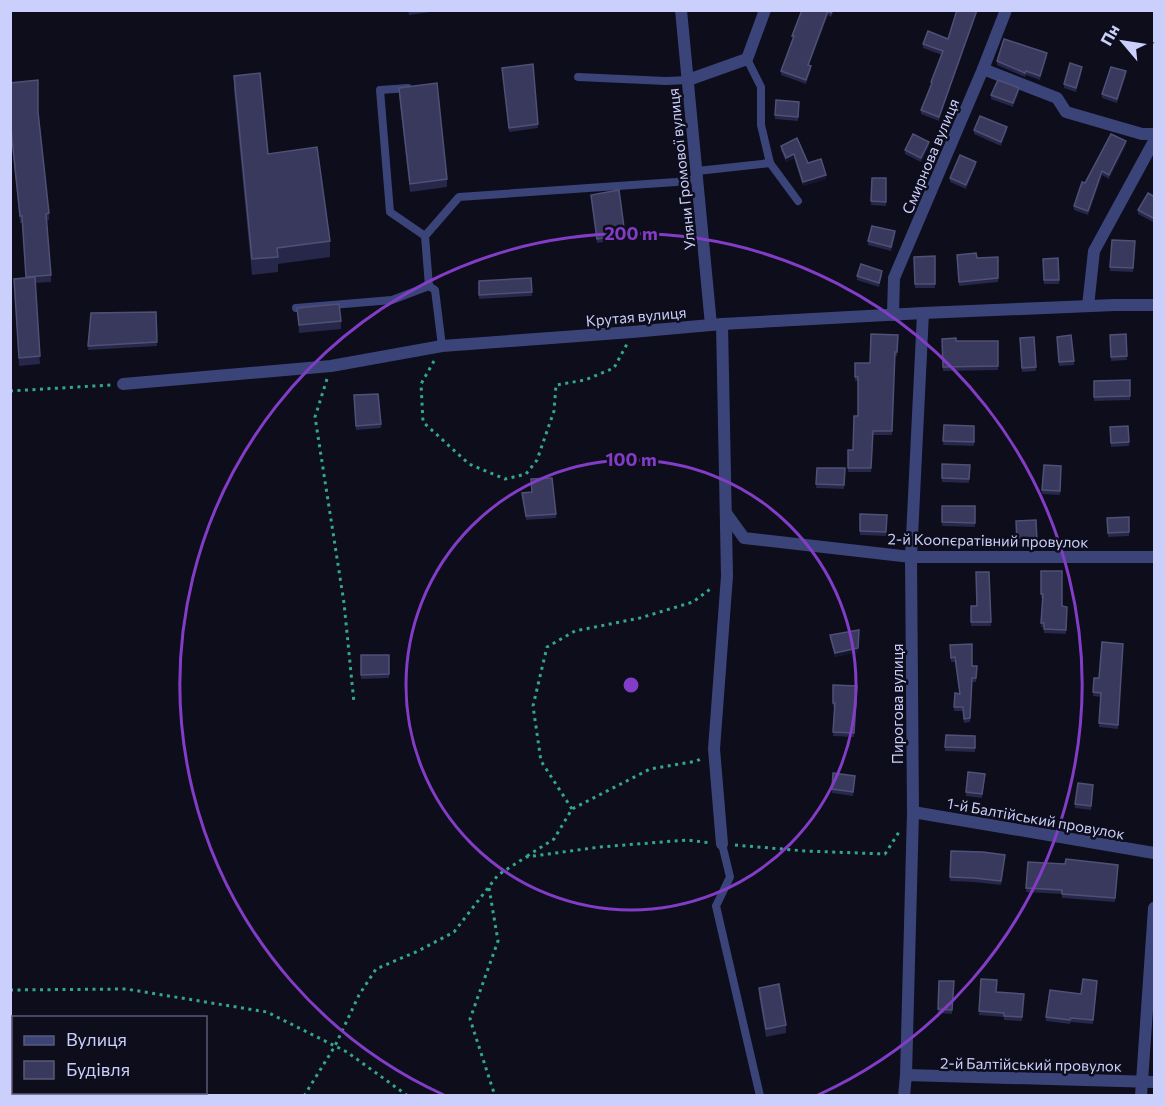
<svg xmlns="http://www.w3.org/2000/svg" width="1165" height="1106" viewBox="0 0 1165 1106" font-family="Commissioner,sans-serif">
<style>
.green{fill:#102621}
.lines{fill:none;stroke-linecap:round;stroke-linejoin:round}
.path{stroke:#34a78a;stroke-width:3;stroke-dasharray:3 4.5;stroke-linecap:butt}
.service{stroke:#3a4479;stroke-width:8}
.minor{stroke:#3a4479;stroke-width:12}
.wall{fill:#262749}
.shaded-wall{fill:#15152f}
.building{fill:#38395d;stroke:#4f5076;stroke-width:1.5}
.ring{fill:none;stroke:#833cc5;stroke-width:3}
.labels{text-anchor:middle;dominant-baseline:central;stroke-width:5;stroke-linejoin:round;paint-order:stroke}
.street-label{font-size:15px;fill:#cbcffc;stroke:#0d0d1c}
.centre{fill:#833cc5;stroke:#0d0d1c;stroke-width:3}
.ring-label{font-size:18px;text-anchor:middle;font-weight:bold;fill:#833cc5;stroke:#0d0d1c;stroke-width:5;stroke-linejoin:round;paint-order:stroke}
</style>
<rect width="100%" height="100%" fill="#0d0d1c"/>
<polygon class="green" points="10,1025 14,1027 14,1092 91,1092 93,1095 11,1095"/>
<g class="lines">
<g class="path">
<polyline points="434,361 421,384 423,422 469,464 505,479 526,474 537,460 554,411 556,385 585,380 614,368 627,344"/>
<polyline points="327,379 315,417 344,603 354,703"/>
<polyline points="10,391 111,385"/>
<polyline points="572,809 541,761 533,706 547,647 575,631 640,618 693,602 713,587"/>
<polyline points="735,845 805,851 885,854 899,832"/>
<polyline points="527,856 554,839 572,809 650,769 697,761 703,757"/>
<polyline points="489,888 498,941 470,1019 495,1096"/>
<polyline points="10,990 126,989 267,1012 347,1052 408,1096"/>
<polyline points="304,1096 335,1046 359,995 376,969 418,951 454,932 498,875 526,857 600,847 687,840 711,843"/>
</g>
<g class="service">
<polyline points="747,59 761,87 761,125 770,163 798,201"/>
<polyline points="578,77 666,81 688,80"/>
<polyline points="408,88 380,90 390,212 425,236"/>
<polyline points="697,171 770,163"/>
<polyline points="429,286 435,290 442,346"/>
<polyline points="296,308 392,300 429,286 425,236 459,197 676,182 698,179"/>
<polyline points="722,844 730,877 716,906 760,1096"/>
</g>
<g class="minor">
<polyline points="681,10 711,325"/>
<polyline points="983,69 1057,98 1066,112 1142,134 1154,134"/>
<polyline points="688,80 747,59 765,10"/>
<polyline points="1088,306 1094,251 1154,141"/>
<polyline points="893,315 894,278 983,69 1006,10"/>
<polyline points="722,324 727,576 714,749 722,844"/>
<polyline points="123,384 331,366 442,346 632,332 722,324 923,313 1115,305 1154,305"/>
<polyline points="726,513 744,538 911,557 1154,557"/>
<polyline points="913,812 1154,853"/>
<polyline points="906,1075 1154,1082"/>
<polyline points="904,1096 906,1075 913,812 911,557 923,313"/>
<polyline points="1141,1096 1154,908"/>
</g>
</g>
<g class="wall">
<polygon points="408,10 438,10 438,11 409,15"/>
<polygon points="802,10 834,10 831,17 828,15 809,65 811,70 806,84 781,75 781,71 793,40 792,36"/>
<polygon points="948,39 939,121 921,114 921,110 931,87 931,82 942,55 923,48 923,44"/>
<polygon points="1047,57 1040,80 1026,75 1025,77 997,65 997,61"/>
<polygon points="533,64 538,128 509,132 502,68"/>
<polygon points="1082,71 1076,92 1064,88 1064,84"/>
<polygon points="1126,75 1117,103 1102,98 1102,94"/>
<polygon points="234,76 268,154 330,241 330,257 278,264 278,272 252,275 234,91"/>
<polygon points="10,83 38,112 49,213 49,220 47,221 51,275 51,282 35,283 40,364 19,366 14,279 26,278 22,223 20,223 10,125"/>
<polygon points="399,88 447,179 447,187 410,192 399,96"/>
<polygon points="1019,92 1013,107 991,99 991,95"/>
<polygon points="799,102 798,121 775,119 775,115"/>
<polygon points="974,130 1007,131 1001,146 974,134"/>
<polygon points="1126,145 1109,179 1102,175 1088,215 1074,210 1074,206 1085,183"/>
<polygon points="781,146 826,179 803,186 794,158 786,162 781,150"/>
<polygon points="929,146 921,162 905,154 905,150"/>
<polygon points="976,166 966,189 950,182 950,178"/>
<polygon points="872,178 886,178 886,206 871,205"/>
<polygon points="591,195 625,235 625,239 597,243"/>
<polygon points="1155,197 1155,220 1153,222 1138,214 1138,210"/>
<polygon points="895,235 891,251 868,245 868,241"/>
<polygon points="1135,241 1133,272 1110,271 1110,267"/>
<polygon points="957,255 977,258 998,257 998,282 959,286"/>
<polygon points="935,256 935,288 915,288 914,257"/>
<polygon points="1043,259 1059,280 1059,284 1044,284"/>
<polygon points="882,275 879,287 857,280 857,276"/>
<polygon points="531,278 532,296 479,299 479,281"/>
<polygon points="297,308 341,321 341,329 299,333"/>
<polygon points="156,312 157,346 88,350 91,313"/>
<polygon points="1126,334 1127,360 1111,361 1110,335"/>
<polygon points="898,335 897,356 895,356 892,435 873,435 871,472 848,472 848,450 853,450 858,416 858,381 855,381 855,363 870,363"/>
<polygon points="1034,337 1036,371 1022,372 1020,338"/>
<polygon points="942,339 956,341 998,341 998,370 943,371"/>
<polygon points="1057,341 1074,361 1074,365 1059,366"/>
<polygon points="1130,380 1130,400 1094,401 1094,381"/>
<polygon points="354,395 381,424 381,428 356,430"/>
<polygon points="944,425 974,426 974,446 943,445"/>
<polygon points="1128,426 1129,446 1111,447 1110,427"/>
<polygon points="942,464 970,465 969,483 942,482"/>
<polygon points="1044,465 1061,466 1060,495 1042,494"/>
<polygon points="817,468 845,468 844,489 816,488"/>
<polygon points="531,479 556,514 556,518 526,520 522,493 532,492"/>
<polygon points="942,506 975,506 975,527 942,526"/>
<polygon points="860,514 887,515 886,536 860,535"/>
<polygon points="1107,518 1129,532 1129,536 1108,537"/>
<polygon points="1016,521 1037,541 1037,545 1017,546"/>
<polygon points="1041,571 1062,606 1067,607 1066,634 1044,633 1044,627 1041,627 1043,598 1041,598"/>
<polygon points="989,572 991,626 971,626 971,606 977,606"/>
<polygon points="830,635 858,652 835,657 830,639"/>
<polygon points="1123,644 1118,729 1099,727 1101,697 1093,696 1093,692 1099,678"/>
<polygon points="950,645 977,670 976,682 972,682 970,722 964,723 963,711 954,711 955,693 960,693 955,662 951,662"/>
<polygon points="361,655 389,655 389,678 361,679"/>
<polygon points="833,685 857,686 854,737 833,736 834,707 833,707"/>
<polygon points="946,735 975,736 975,752 945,751"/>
<polygon points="985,778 982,798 966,796 966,792"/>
<polygon points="855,780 853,796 832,793 832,789"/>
<polygon points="1093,789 1091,810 1075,808 1075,804"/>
<polygon points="951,851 1005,859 1001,885 974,882 950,881"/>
<polygon points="1028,862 1065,864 1118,865 1115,902 1062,898 1062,894 1026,892"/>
<polygon points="981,979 996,992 1024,994 1022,1021 1004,1020 1004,1017 979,1015"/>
<polygon points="939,981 954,981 952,1014 938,1013"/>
<polygon points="1097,985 1093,1024 1071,1022 1070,1024 1046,1021 1046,1017"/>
<polygon points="759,988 786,1025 786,1033 766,1037 759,996"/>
</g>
<g class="shaded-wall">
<polygon points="977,10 978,10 939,121 939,117"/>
<polygon points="828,11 828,15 808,69 808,65"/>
<polygon points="1047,53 1047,57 1040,80 1040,76"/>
<polygon points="811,66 811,70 806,84 806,80"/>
<polygon points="1082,67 1082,71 1076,92 1076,88"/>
<polygon points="1126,71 1126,75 1117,103 1117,99"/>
<polygon points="1019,88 1019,92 1013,107 1013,103"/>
<polygon points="1007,127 1007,131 1001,146 1001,142"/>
<polygon points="1126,141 1126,145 1109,179 1109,175"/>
<polygon points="929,142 929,146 921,162 921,158"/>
<polygon points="794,154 794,158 786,162 786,158"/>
<polygon points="976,162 976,166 966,189 966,185"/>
<polygon points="1102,171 1102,175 1088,215 1088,211"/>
<polygon points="826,175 826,179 803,186 803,182"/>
<polygon points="859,630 858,652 835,657 835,653"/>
</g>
<g class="building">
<polygon points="802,10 832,10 831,13 828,11 808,65 811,66 806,80 781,71 794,36 792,36"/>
<polygon points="957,10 977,10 939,117 921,110 932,83 931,82 943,51 923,44 928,31 948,39"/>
<polygon points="1004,39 1047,53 1040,76 1026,71 1025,73 997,61"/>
<polygon points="1070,63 1082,67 1076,88 1064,84"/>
<polygon points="533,64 538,124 509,128 502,68"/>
<polygon points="1111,67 1126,71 1117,99 1102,94"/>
<polygon points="260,73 268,154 317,147 330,241 277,248 278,257 252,259 234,76"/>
<polygon points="38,80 38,112 49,213 46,214 51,275 26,277 22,216 20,216 10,119 10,83"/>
<polygon points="998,80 1019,88 1013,103 991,95"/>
<polygon points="437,83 447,179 410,184 399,88"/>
<polygon points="776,100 799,102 798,117 775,115"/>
<polygon points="980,116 1007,127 1001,142 974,130"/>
<polygon points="913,134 929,142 921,158 905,150"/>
<polygon points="1111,134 1126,141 1109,175 1102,171 1088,211 1074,206 1082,182 1085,183"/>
<polygon points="797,138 808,163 821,159 826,175 803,182 794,154 786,158 781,146"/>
<polygon points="960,155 976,162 966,185 950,178"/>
<polygon points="872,178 886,178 886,202 871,201"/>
<polygon points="619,190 625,235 597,239 591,195"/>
<polygon points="1148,193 1155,197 1155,216 1153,218 1138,210"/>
<polygon points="872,226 895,231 891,247 868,241"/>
<polygon points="1112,240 1135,241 1133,268 1110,267"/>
<polygon points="976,253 977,258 998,257 998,278 959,282 957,255"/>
<polygon points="935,256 935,284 915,284 914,257"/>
<polygon points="1058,258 1059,280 1044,280 1043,259"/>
<polygon points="861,264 882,271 879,283 857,276"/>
<polygon points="35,277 40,356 19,358 14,279"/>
<polygon points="531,278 532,292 479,295 479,281"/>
<polygon points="339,304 341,321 299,325 297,308"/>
<polygon points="156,312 157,342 88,346 91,313"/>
<polygon points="871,334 898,335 897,352 895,352 892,431 873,431 871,468 848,468 848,450 853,450 854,416 858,416 858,377 855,377 855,363 870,363"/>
<polygon points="1126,334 1127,356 1111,357 1110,335"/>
<polygon points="1071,335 1074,361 1059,362 1057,337"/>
<polygon points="1034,337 1036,367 1022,368 1020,338"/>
<polygon points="956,338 956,341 998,341 998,366 943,367 942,339"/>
<polygon points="1130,380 1130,396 1094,397 1094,381"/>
<polygon points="378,394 381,424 356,426 354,395"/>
<polygon points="944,425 974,426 974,442 943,441"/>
<polygon points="1128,426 1129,442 1111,443 1110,427"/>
<polygon points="942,464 970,465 969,479 942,478"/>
<polygon points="1044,465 1061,466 1060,491 1042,490"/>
<polygon points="817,468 845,468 844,485 816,484"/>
<polygon points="552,478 556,514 526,516 522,493 532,492 531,479"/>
<polygon points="942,506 975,506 975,523 942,522"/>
<polygon points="860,514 887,515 886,532 860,531"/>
<polygon points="1129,517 1129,532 1108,533 1107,518"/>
<polygon points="1036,520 1037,541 1017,542 1016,521"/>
<polygon points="1041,571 1062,571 1062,606 1067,607 1066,630 1044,629 1044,623 1041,623 1043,594 1041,594"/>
<polygon points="976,572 989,572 991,622 971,622 971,606 977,606"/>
<polygon points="859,630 858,648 835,653 830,635"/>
<polygon points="1102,642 1123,644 1118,725 1099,723 1101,693 1093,692 1094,678 1099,678"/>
<polygon points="972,644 972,666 977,666 976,678 972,678 970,718 964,719 963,707 954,707 955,693 960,694 955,657 951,658 950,645"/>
<polygon points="361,655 389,655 389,674 361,675"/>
<polygon points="833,685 857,686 854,733 833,732 835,703 833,703"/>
<polygon points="946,735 975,736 975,748 945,747"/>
<polygon points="968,772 985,774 982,794 966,792"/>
<polygon points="833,773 855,776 853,792 832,789"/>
<polygon points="1078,783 1093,785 1091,806 1075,804"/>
<polygon points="951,851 983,852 1005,855 1001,881 974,878 950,877"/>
<polygon points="1066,859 1118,865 1115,898 1062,894 1062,890 1026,888 1028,862 1065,864"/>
<polygon points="981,979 997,980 996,992 1024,994 1022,1017 1004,1016 1004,1013 979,1011"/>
<polygon points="1083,979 1097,981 1093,1020 1071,1018 1070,1020 1046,1017 1050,990 1081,994"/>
<polygon points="939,981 954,981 952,1010 938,1009"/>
<polygon points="779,984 786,1025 766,1029 759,988"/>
</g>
<g class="ring">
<circle cx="631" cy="685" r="225"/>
<path d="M444 1095A451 451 0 1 1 818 1095"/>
</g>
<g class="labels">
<g class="street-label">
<text transform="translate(930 156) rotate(-67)">Смирнова вулиця</text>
<text transform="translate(681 169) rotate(-96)">Уляни Громової вулиця</text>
<text transform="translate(636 316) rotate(-5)">Крутая вулиця</text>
<text transform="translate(988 540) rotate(1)">2-й Коопєратівний провулок</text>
<text transform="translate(897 704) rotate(-90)">Пирогова вулиця</text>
<text transform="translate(1036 818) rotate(10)">1-й Балтійський провулок</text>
<text transform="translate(1031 1064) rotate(1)">2-й Балтійський провулок</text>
</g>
</g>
<circle cx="631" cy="685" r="9" class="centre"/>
<g class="ring-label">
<text x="631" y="240">200 m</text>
<text x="631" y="466">100 m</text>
</g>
<rect width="1165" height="1106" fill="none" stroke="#cbcffc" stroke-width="24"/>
<rect x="12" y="1016" width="195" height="78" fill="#0d0d1c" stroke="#595b76" stroke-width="1.5"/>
<rect x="24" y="1036" width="30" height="9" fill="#3a4479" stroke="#595b76" stroke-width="1.5"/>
<text x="66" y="1046" font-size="18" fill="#cbcffc">Вулиця</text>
<rect x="24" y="1061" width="30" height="18" fill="#38395d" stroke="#595b76" stroke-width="1.5"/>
<text x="66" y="1076" font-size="18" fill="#cbcffc">Будівля</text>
<g transform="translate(1123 42) rotate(299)" stroke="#0d0d1c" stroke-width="4.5" paint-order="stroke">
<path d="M0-4.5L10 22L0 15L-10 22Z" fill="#cbcffc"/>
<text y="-9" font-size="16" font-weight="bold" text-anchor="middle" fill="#cbcffc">Пн</text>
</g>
</svg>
